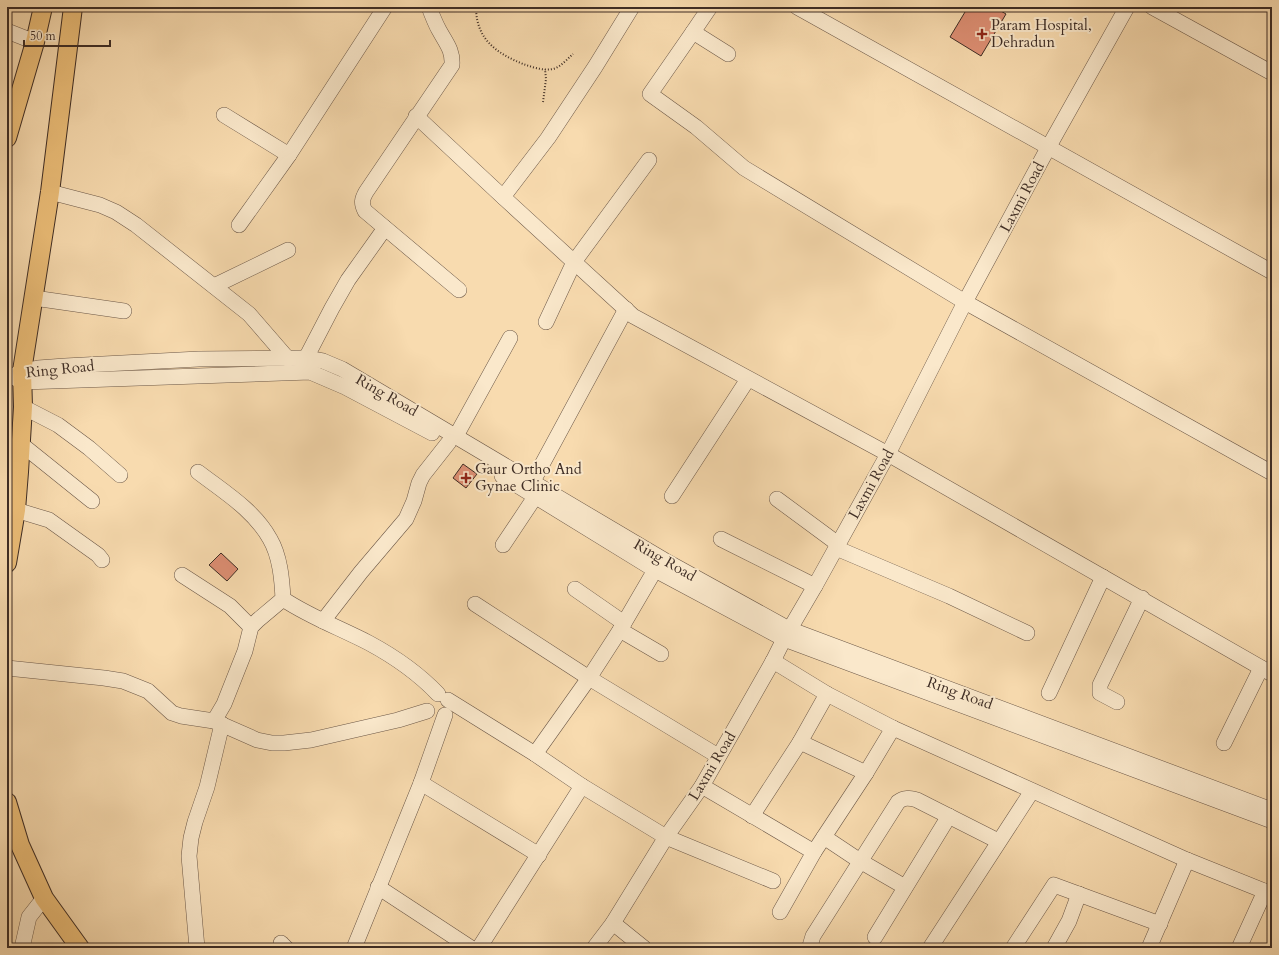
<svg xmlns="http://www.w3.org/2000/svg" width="1279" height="955" viewBox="0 0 1279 955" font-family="Cardo,serif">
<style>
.building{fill:#de8f74;stroke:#3e2d25}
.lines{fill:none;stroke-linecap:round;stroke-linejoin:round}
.minor-casing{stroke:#6c5848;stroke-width:16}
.major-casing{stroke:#3e2d25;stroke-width:20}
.path{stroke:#3e2d25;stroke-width:2;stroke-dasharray:1 2;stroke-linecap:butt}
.minor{stroke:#fae8cb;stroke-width:15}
.major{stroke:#ecbe78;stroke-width:18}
.poi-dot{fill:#8f2418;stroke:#fae8cb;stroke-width:1.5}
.labels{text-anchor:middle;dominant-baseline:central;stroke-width:4;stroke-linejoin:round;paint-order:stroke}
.poi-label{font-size:15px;fill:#3e2d25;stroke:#fae8cb;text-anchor:start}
.street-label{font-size:15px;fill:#3e2d25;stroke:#fae8cb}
</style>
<rect width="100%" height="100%" fill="#f8dbaf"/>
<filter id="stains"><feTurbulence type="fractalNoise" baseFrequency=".005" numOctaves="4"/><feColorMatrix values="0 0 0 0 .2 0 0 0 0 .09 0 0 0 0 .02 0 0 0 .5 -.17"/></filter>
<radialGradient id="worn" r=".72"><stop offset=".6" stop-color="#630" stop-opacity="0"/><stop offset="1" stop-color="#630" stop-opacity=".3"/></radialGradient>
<g class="building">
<polygon points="968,7 994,7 1006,14 981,56 950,37"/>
<polygon points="463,464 477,474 466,488 453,478"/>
<polygon points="221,553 238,569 227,581 209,565"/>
</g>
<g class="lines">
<defs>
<g id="minor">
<path d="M429 7C432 15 435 23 439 30 446 43 453 50 452 65L366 192C362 199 361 203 365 211L459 290"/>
<polyline points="710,7 693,32 728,54"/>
<polyline points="797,7 1272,272"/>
<polyline points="1152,7 1272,73"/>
<polyline points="7,31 35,42"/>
<polyline points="693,32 650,94 696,127 744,168 965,302 1272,473"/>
<polyline points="224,115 289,155"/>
<polyline points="416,116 503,197 633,316 888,454 1272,674"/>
<polyline points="50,192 100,205 116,212 136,225 249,314 288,359"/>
<polyline points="503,197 548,138 595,67 632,7"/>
<polyline points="239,225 289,155 385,7"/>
<polyline points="214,286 288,250"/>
<polyline points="34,298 124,311"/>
<polyline points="546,322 574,262 649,160"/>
<polyline points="306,358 332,308 348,280 385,228"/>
<polyline points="13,377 23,382 310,372 345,387 432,433"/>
<polyline points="7,379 22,371 38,368 65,366 199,359 306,358 323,361 342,369 664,560 789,629 1272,810"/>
<polyline points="23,407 58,425 89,448 120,475"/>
<polyline points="456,436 510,338"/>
<polyline points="21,444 92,501"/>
<path d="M198 472C224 492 254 510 270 539 280 556 282 579 283 599L258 620 251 627 245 651 224 704 214 721"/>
<polyline points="502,476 655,570 784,639 1272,821"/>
<polyline points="532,483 626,309"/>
<polyline points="672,496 748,379"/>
<polyline points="777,499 838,544"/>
<polyline points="16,510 49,520 98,555 102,560"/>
<polyline points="721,539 815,586"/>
<polyline points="503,545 535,497"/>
<polyline points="836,548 949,596 1027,633"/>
<polyline points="182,575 230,606 251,627"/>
<polyline points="575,589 624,623"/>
<path d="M283 599C310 617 340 628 369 643 395 657 418 673 438 694"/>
<polyline points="475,604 589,678 718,756"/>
<polyline points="323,621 361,572 406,519 414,501 419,483 423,475 449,442"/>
<polyline points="620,630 661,654"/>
<polyline points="773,661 827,694 893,728 1187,860 1272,894"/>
<polyline points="7,668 104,678 123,681 148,691 172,713 181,716 214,721 257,740 272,743 284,743 311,740 398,720 427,711"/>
<polyline points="1049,693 1103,577"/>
<polyline points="448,700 535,754 582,786 666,837 773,881"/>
<polyline points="1117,702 1100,693 1100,685 1142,598"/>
<polyline points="800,742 866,773"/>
<polyline points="1224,743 1261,668"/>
<polyline points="535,754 589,678 620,630 655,570"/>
<polyline points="421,783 539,855"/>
<polyline points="702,786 814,852"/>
<polyline points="752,816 800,742 827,694"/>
<polyline points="824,837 860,861 905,887"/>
<polyline points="378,887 471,948"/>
<polyline points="780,912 814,852 866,773 893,728"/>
<polyline points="613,923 644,948"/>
<polyline points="875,937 949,816"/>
<polyline points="281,943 286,948"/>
<path d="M810 946 813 936 898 802C904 797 909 798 917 800L998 841"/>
<polyline points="22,948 29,917 44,898"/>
<polyline points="197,948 189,856 191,838 195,822 207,787 222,724"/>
<polyline points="354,948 421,783 445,715"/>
<polyline points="479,948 582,786"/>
<polyline points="594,948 613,923 666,837 702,786 773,661 784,639 815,586 888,454 965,302 1048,148 1127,7"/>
<polyline points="930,948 1032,791"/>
<polyline points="1013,948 1054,885 1160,924"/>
<polyline points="1054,948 1069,921 1079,894"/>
<polyline points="1149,948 1187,860"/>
<polyline points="1239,948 1265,891"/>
</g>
<g id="major">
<polyline points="7,138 35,42 43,7"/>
<polyline points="7,563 16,510 19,472 23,407 22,371 50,192 73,7"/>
<polyline points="7,802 20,845 44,898 80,948"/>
</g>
</defs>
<use href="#minor" class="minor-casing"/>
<use href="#major" class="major-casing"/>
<g class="path">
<path d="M476 7C476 39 496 53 523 64 532 67 543 71 553 69 561 67 567 59 573 54"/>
<polyline points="543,102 546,79 545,69"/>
</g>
<use href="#minor" class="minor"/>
<use href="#major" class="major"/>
</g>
<g class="poi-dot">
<path d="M980 28h4v4h4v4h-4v4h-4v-4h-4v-4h4z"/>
<path d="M464 472h4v4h4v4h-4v4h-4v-4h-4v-4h4z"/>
</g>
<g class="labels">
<g class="poi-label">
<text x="991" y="25">Param Hospital,<tspan x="991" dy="17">Dehradun</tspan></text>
<text x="475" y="469">Gaur Ortho And<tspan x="475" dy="17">Gynae Clinic</tspan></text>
</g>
<g class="street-label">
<text transform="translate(1022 197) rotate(-62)">Laxmi Road</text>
<text transform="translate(60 369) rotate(-6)">Ring Road</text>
<text transform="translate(387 395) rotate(30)">Ring Road</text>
<text transform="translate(871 484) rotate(-61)">Laxmi Road</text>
<text transform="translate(665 560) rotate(30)">Ring Road</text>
<text transform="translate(960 693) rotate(20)">Ring Road</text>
<text transform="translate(712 766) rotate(-59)">Laxmi Road</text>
</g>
</g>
<rect width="1279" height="955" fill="none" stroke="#f8dbaf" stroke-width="24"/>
<rect x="8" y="8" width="1263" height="939" fill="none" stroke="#3e2d25" stroke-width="2"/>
<rect x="12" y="12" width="1255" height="931" fill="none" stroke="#3e2d25"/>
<path d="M24 40v6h86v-6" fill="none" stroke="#3e2d25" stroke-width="2"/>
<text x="30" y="40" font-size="12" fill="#3e2d25" stroke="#fae8cb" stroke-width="3" paint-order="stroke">50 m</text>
<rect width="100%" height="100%" filter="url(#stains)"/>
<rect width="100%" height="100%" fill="url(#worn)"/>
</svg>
